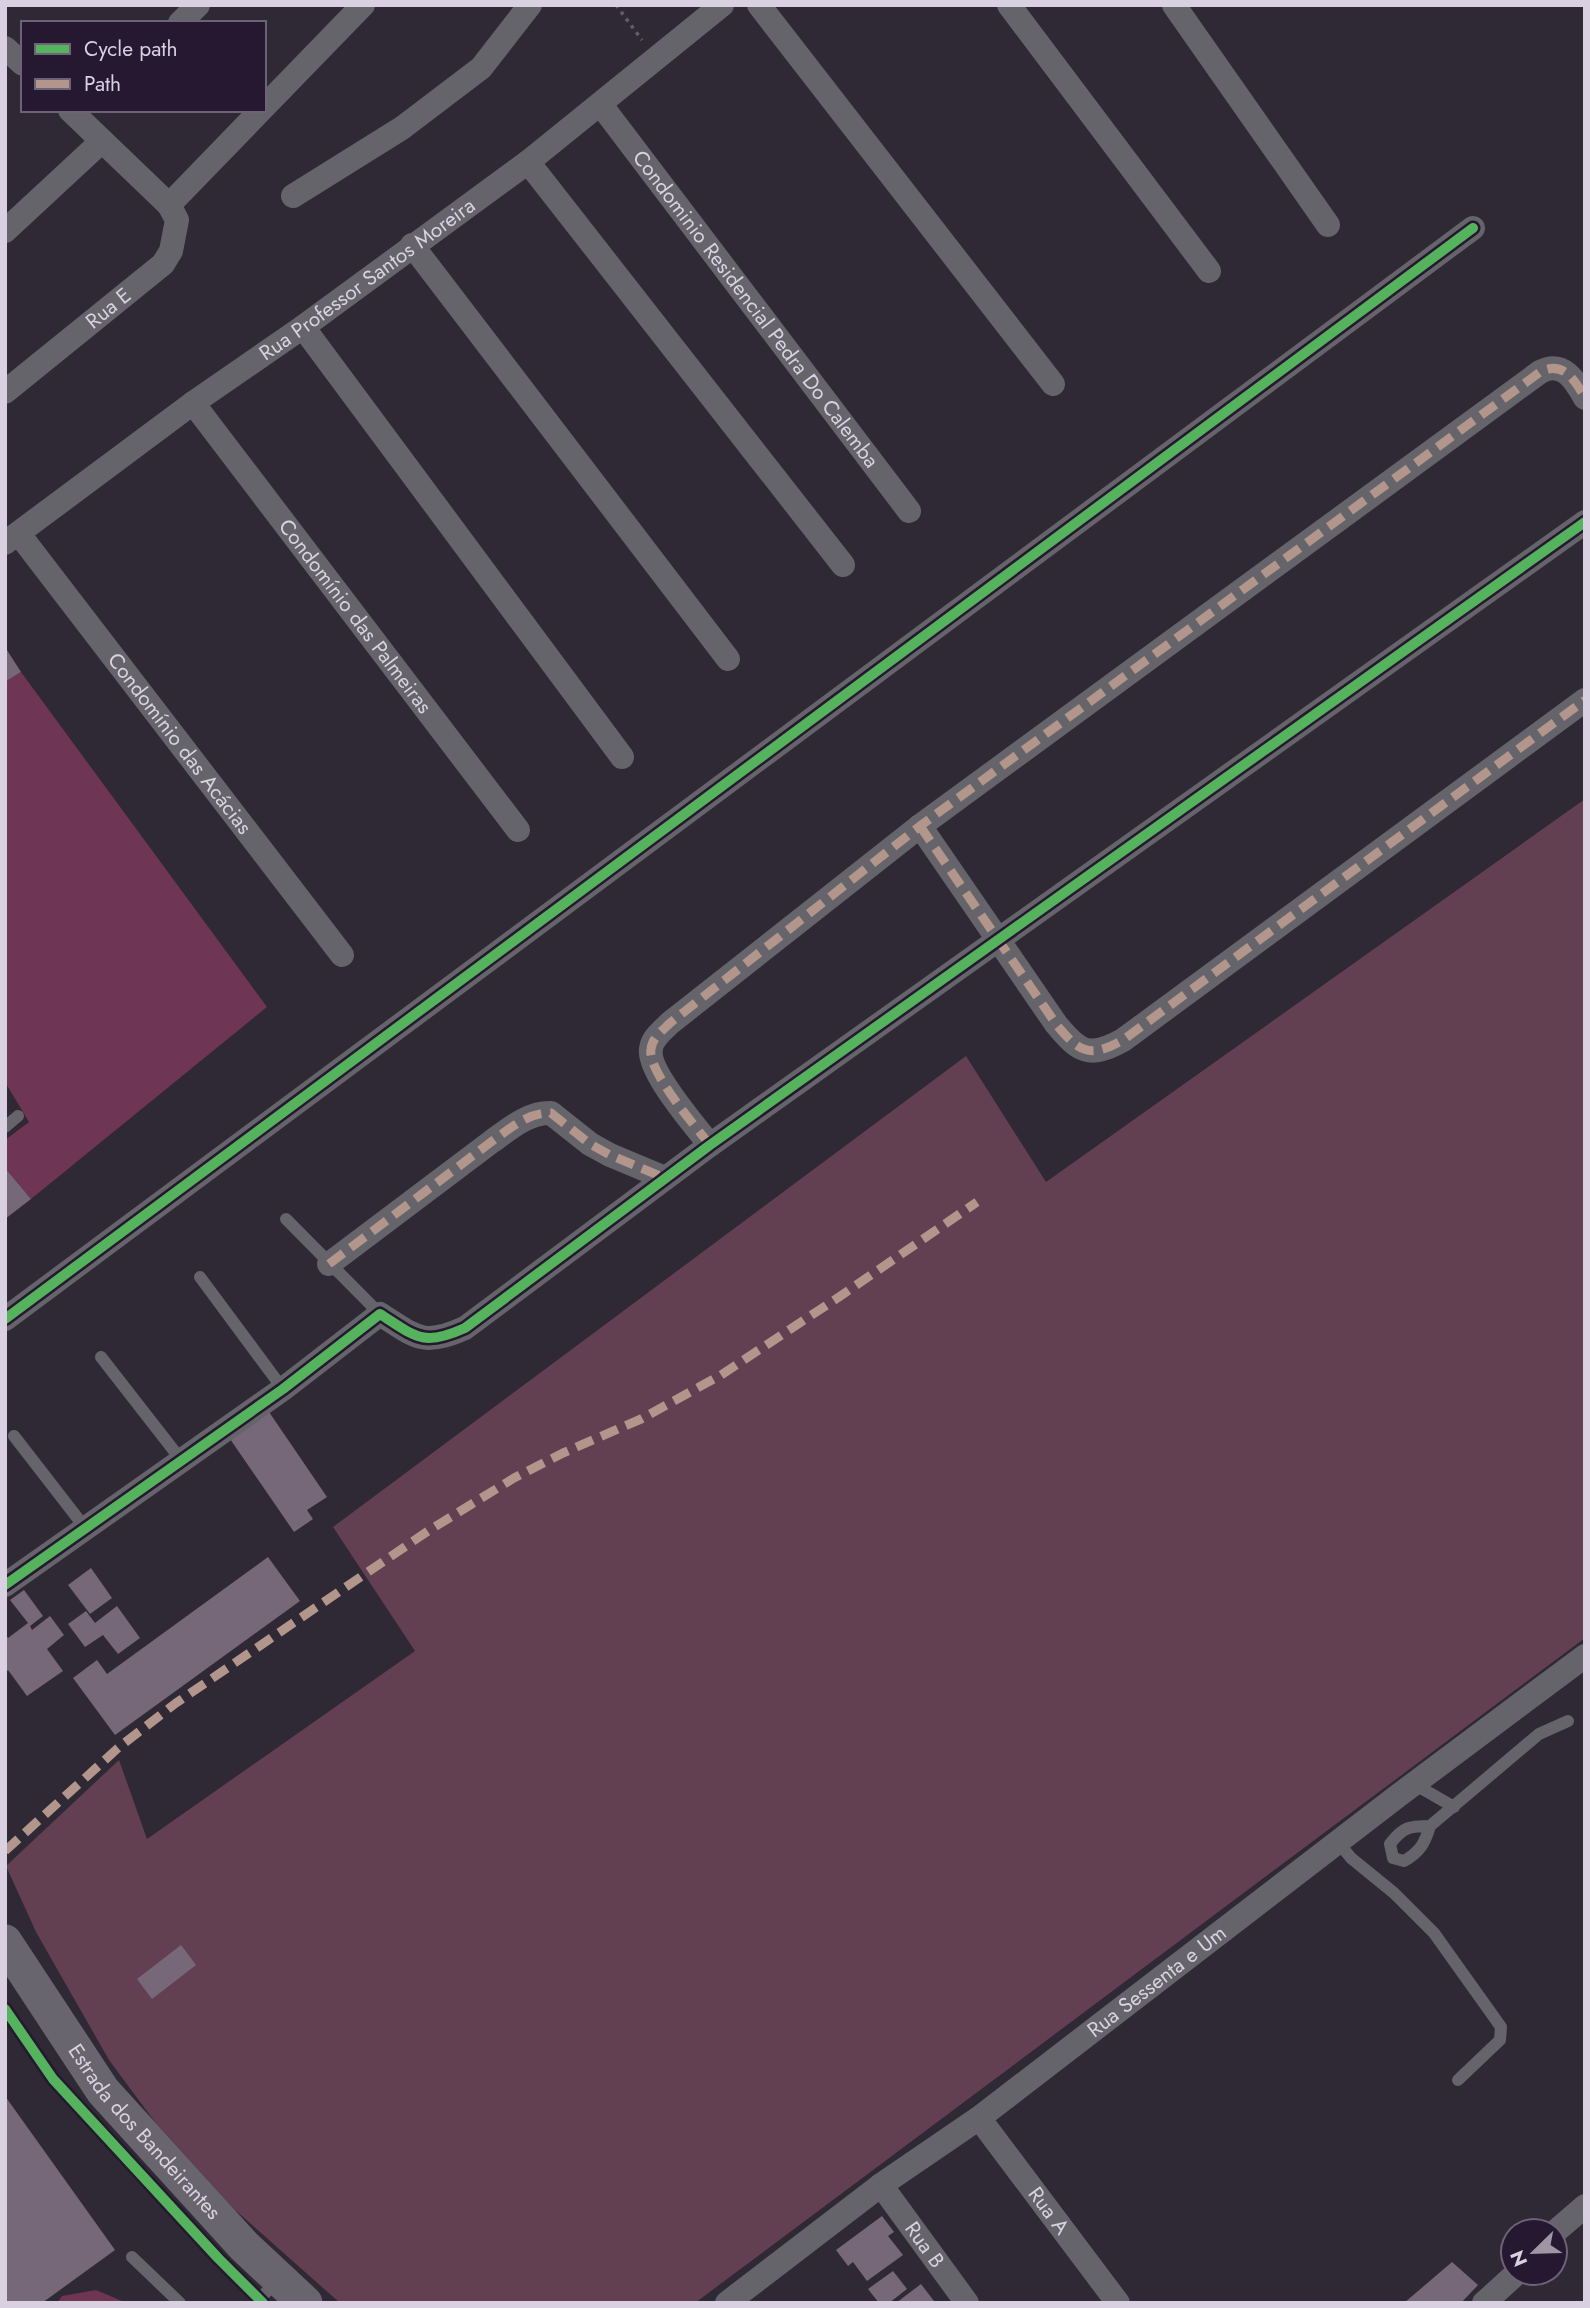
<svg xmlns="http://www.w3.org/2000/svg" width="1590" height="2308" viewBox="0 0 1590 2308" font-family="Jost,sans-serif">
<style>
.green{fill:#633f52}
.forest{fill:#6e3555}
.building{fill:#766879}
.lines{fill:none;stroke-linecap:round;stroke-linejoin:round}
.path{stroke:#625f67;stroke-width:3.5;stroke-dasharray:3.5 5;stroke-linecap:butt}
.service{stroke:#65646a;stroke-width:12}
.minor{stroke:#65646a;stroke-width:24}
.secondary{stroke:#69656e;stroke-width:35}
.quiet{stroke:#b2968c;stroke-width:9;stroke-dasharray:18 9;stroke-linecap:butt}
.cycleway-casing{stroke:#261830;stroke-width:15}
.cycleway{stroke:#56b35d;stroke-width:10}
.labels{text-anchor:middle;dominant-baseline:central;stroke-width:7;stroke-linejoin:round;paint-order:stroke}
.street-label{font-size:21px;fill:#d9d1e1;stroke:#261830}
</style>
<rect width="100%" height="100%" fill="#2f2835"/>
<polygon class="green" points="1585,799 1585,1638 695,2303 340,2303 234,2209 155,2122 109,2060 36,1932 6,1866 119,1760 147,1839 415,1651 333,1527 966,1056 1046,1182"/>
<g class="forest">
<polygon points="21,672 267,1007 31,1199 5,1168 5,1140 29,1122 5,1082 5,682"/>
<polygon points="96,2290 127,2303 57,2303 62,2296"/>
</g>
<g class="building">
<polygon points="5,647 21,672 5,682"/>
<polygon points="5,1168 31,1199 5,1219"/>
<polygon points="267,1409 327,1497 307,1510 313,1519 294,1532 228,1436"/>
<polygon points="268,1557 300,1601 115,1735 73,1678 97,1660 107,1674"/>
<polygon points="91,1568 112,1598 90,1614 68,1585"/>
<polygon points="24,1590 43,1616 30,1626 32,1630 50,1616 64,1635 47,1649 63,1671 27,1696 8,1670 5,1673 5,1633 8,1638 28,1623 10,1600"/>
<polygon points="117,1606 140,1638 118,1654 103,1635 85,1647 68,1624 86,1611 95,1623"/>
<polygon points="181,1945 196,1965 152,1999 137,1979"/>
<polygon points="5,2096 115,2250 42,2303 5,2303"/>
<polygon points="882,2216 894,2232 888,2236 903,2255 867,2281 853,2262 848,2266 836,2250"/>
<polygon points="1452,2262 1478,2285 1461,2303 1404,2303"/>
<polygon points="893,2271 907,2289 889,2303 879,2303 868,2289"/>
<polygon points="921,2284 934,2301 896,2303"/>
</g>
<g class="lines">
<polyline class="path" points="616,5 642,40"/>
<g class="service">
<polyline points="5,1127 18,1116"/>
<polyline points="286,1219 380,1314"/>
<polyline points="200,1277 283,1389"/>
<polyline points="101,1357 182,1461"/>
<polyline points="14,1436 86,1529"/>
<polyline points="1414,1784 1454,1807"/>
<path d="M1430 1826C1409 1826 1403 1827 1390 1844L1393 1858 1404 1861C1420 1852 1425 1843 1430 1826L1539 1734 1568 1721"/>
<polyline points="1338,1842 1351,1858 1394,1893 1434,1933 1501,2027 1500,2040 1458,2080"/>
<polyline points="132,2257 180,2303"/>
<polyline points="255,2303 279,2280"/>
</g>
<g class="minor">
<polyline points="759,5 1053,384"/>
<polyline points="1009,5 1209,271"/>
<polyline points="1174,5 1328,225"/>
<polyline points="180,23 198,5"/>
<polyline points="5,48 23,64"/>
<path id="s1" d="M601 105 909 511"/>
<polyline points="264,107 363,5"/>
<polyline points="70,110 169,205"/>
<polyline points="528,162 843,565"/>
<polyline points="293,196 402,128 481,68 530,5"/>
<polyline points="5,231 102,141"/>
<polyline points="412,245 728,659"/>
<polyline points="303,327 622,757"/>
<path id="s2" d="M5 392 163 264 171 251 177 220 169 205 261 110"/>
<path id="s3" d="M193 403 518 830"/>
<path id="s4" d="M19 534 342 955"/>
<path id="s5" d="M5 543 193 403 303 327 528 162 722 5"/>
<path d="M920 826 1056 1024C1079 1052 1089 1059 1123 1040L1585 700"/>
<path d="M710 1145C696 1127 647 1071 651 1049 652 1038 662 1031 670 1023L920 826 1540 372C1563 360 1575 380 1585 398"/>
<path d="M329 1264 491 1142C508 1130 528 1112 551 1113L590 1144 610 1155 665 1178"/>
<polyline points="5,1319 1473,228"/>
<path d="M5 1585 283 1389 380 1314C416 1337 423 1347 465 1328L710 1145 1585 522"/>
<path id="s6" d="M979 2118 1118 2303"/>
<path id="s7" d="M881 2185 967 2303"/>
<polyline points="1556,2231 1585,2206"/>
<path id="s8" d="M727 2303 881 2185 979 2118 1399 1795 1585 1656"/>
<polyline points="1484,2303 1517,2273"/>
</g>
<path class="secondary" id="s9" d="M5 1942 103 2091 244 2246 305 2303"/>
<g class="quiet">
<path d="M920 826 1056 1024C1079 1052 1089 1059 1123 1040L1585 700"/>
<path d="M710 1145C696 1127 647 1071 651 1049 652 1038 662 1031 670 1023L920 826 1540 372C1563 360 1575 380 1585 398"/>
<path d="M329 1264 491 1142C508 1130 528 1112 551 1113L590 1144 610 1155 665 1178"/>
<polyline points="5,1851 118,1748 176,1703 428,1531 514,1478 563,1453 641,1419 721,1375 839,1297 977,1202"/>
</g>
<defs>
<g id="cycleway">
<polyline points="5,1319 1473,228"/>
<path d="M5 1585 283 1389 380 1314C416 1337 423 1347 465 1328L710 1145 1585 522"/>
<polyline points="5,2009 53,2079 218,2258 263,2303"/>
</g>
</defs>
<use href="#cycleway" class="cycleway-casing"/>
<use href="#cycleway" class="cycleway"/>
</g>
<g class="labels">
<g class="street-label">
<text stroke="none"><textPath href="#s5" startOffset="448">Rua Professor Santos Moreira</textPath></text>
<text stroke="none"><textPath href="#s2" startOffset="133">Rua E</textPath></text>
<text stroke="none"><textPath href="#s1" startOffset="256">Condominio Residencial Pedra Do Calemba</textPath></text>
<text stroke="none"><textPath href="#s3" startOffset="268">Condomínio das Palmeiras</textPath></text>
<text stroke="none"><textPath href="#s4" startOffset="264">Condomínio das Acácias</textPath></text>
<text stroke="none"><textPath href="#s8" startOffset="537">Rua Sessenta e Um</textPath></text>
<text stroke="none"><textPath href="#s9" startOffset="236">Estrada dos Bandeirantes</textPath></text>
<text stroke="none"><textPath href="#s6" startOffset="116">Rua A</textPath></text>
<text stroke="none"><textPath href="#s7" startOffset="74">Rua B</textPath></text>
</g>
</g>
<rect width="1590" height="2308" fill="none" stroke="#d9d1e1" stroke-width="14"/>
<rect x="21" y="21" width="245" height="91" fill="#261830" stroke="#6e6277" stroke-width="2"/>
<rect x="35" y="44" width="35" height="10" fill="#56b35d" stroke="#6e6277" stroke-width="2"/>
<text x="84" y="56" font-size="21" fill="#d9d1e1">Cycle path</text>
<rect x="35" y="79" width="35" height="10" fill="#b2968c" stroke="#6e6277" stroke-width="2"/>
<text x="84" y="91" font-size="21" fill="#d9d1e1">Path</text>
<g transform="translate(1534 2252) rotate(247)"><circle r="33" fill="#261830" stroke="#6e6277" stroke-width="2"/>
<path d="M0-5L12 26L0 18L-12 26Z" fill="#9e96a5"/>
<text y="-10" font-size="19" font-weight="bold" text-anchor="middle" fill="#d9d1e1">N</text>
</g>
</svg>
